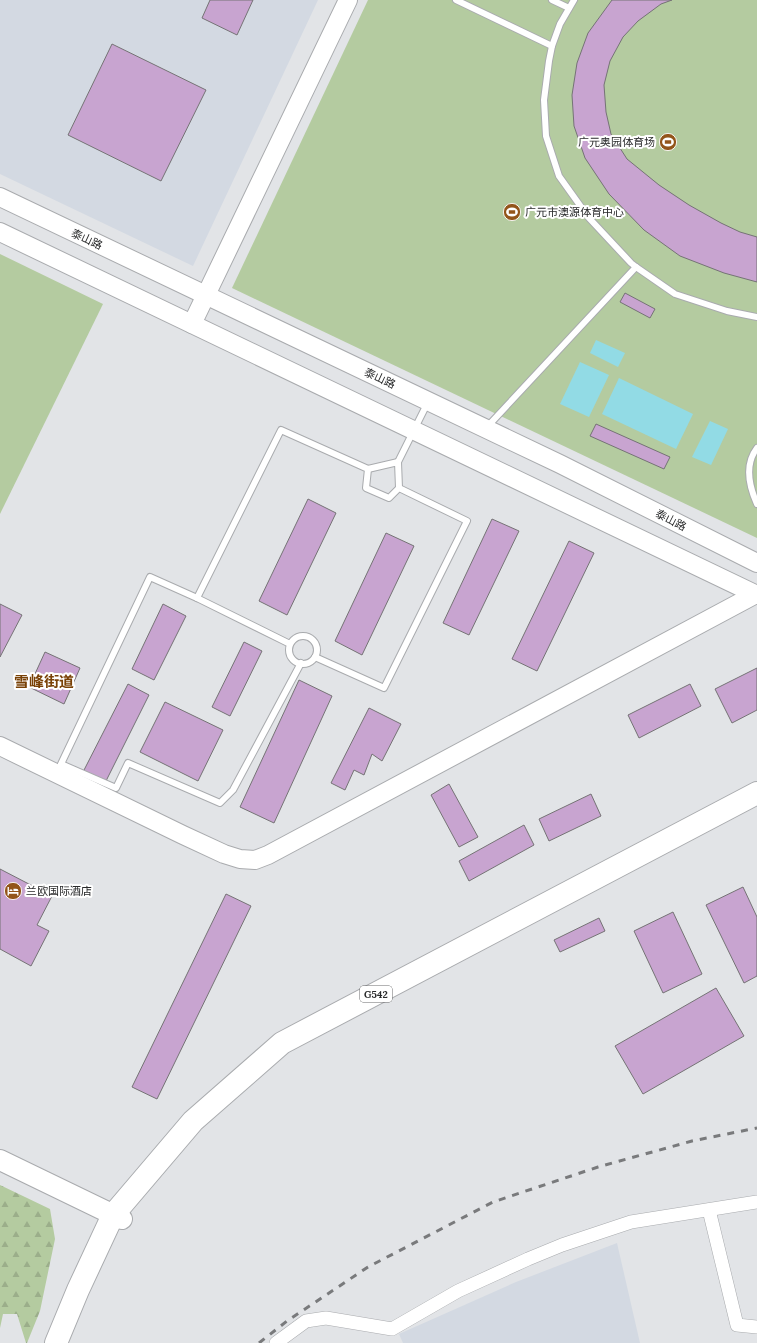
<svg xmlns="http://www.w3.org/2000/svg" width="757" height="1343" viewBox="0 0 757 1343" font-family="Lora,'Noto Sans SC',serif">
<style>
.built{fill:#d3d9e2}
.forest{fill:url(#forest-firs)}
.pitch{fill:#b4cba0}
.water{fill:#92dbe5}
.building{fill:#c8a4d0;stroke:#757375}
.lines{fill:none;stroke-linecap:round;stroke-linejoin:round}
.lane-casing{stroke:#a9abae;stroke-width:8}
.street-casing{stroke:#a9abae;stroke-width:14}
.secondary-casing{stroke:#a9abae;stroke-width:20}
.primary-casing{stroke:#a9abae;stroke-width:22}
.highway-casing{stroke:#a9abae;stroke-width:24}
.lane{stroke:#fff;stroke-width:6}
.street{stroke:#fff;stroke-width:13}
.secondary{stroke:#fff;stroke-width:18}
.primary{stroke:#fff;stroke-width:20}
.highway{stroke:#fff;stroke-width:22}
.rail{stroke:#797a7c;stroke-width:3;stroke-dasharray:7 7;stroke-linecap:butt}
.labels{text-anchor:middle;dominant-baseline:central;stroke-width:4;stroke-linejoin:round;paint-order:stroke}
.shield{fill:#fff;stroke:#68696a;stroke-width:1}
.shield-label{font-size:10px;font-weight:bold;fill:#28292a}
.poi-label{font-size:11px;fill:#28292a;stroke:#fff;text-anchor:start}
.street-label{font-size:11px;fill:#28292a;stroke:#fff}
.district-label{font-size:15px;font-weight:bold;fill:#794106;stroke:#fff}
</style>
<defs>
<pattern id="forest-firs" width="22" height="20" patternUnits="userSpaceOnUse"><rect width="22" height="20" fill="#b4cba0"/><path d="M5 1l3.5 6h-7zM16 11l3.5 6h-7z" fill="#9bae8a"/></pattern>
</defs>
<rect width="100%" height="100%" fill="#e2e4e7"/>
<g class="built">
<polygon points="0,0 318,0 193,266 0,174"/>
<polygon points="617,1243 640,1343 403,1343 399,1334 516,1282"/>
</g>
<polygon class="forest" points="0,1185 50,1209 55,1239 40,1311 27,1343 26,1343 17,1314 3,1314 0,1328"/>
<g class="pitch">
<polygon points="368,0 757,0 757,538 232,288"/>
<polygon points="0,254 103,304 0,514"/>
</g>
<g class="water">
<polygon points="596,340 625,353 618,367 590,353"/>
<polygon points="580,362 609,375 589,417 560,404"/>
<polygon points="619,378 693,414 676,449 602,414"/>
<polygon points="710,421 728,429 711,465 692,457"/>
</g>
<g class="building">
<polygon points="210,0 253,0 237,35 202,18"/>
<polygon points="612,0 672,0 661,4 638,21 623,37 610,61 604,85 606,112 611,134 627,159 659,185 689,205 721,223 740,232 757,237 757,282 724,273 680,256 644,230 609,194 585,158 574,126 572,95 577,63 588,33"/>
<polygon points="112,44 206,90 161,181 68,135"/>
<polygon points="625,293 655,309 650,318 620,302"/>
<polygon points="596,424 670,457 664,469 590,436"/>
<polygon points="308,499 336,513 287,615 259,601"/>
<polygon points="492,519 519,531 469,635 443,623"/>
<polygon points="386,533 414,546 362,655 335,641"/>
<polygon points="569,541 594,553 537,671 512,659"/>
<polygon points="0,604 22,615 0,657"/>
<polygon points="163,604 186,616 154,680 132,669"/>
<polygon points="244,642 262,651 230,716 212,707"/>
<polygon points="45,652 80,668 64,704 29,687"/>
<polygon points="757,668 757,710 732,723 715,689"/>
<polygon points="299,680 332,696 274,823 240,807"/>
<polygon points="128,684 149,695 105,783 83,772"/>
<polygon points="690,684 701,706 639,738 628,715"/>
<polygon points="165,702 223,730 198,781 140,752"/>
<polygon points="369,708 401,724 382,761 372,754 364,775 354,770 345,790 331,783"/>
<polygon points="449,784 478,837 459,847 431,795"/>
<polygon points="591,794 601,816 549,841 539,819"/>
<polygon points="524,825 534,845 469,881 459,861"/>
<polygon points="0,869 52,896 37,925 49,931 31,966 0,949"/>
<polygon points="743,887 757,917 757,976 744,983 706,905"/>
<polygon points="226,894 251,906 157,1099 132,1087"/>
<polygon points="673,912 702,974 663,993 634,931"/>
<polygon points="599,918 605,931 560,952 554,940"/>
<polygon points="716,988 744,1036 643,1094 615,1046"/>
</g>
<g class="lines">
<defs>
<g id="lane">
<polyline points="456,0 552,46"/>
<polyline points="552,0 569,8"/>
<polyline points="574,0 560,24 552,46 549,61 544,100 546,136 559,176 589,218 631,263 636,267 675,294 727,311 757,317"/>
<polyline points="487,427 636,267"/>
<path d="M757 448C744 465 749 486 757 504"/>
<polyline points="398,462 428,402"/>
<polyline points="368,469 398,462 399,488"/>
<polyline points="197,598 150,577 61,764 116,788 128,763 220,803 233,790 301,663"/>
<circle cx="303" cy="650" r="14"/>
<polyline points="290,644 197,598 281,430 368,469 366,488 389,498 399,488 467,521 384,688 315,657"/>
</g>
<g id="street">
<polyline points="709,1210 737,1325 757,1327"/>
<polyline points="276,1343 306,1321 326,1318 392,1329 458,1291 528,1259 562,1245 631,1222 757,1202"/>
</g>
<g id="secondary">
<polyline points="0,197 560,464 757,563"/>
<polyline points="0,232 757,595"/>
<polyline points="192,324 348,0"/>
<polyline points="0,746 183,835 224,854 240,859 255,860 268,855 756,594"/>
</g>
<polyline id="primary" points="0,1160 122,1219"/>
<polyline id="highway" points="56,1343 78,1290 113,1215 193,1121 282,1043 757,793"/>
</defs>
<use href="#lane" class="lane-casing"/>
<use href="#street" class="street-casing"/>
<use href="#secondary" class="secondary-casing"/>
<use href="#primary" class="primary-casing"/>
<use href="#highway" class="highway-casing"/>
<use href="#lane" class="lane"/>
<use href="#street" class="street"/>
<use href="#secondary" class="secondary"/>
<use href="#primary" class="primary"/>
<use href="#highway" class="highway"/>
<polyline class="rail" points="259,1343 287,1321 368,1267 493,1202 598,1167 692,1141 757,1128"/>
</g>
<defs>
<symbol id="stadium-disc" viewBox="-11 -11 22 22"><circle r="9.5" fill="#93551a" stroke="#fff"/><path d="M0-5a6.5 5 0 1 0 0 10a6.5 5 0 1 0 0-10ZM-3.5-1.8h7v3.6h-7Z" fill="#fff"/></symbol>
<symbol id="hotel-disc" viewBox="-11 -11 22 22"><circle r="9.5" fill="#93551a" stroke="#fff"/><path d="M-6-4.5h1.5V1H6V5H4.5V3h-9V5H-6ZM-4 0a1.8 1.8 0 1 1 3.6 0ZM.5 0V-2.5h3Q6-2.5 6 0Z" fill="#fff"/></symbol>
</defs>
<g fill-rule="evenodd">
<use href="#stadium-disc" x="658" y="132" width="20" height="20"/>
<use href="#stadium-disc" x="502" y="202" width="20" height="20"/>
<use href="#hotel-disc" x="3" y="881" width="20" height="20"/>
</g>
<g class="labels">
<rect class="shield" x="360" y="986" width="32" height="16" rx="3"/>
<g class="shield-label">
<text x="376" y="994">G542</text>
</g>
<g class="poi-label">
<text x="655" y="142" text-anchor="end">广元奥园体育场</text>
<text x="525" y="212">广元市澳源体育中心</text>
<text x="26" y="891">兰欧国际酒店</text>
</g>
<g class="street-label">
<text transform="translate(87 239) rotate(25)">泰山路</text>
<text transform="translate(380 378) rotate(25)">泰山路</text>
<text transform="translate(671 520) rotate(27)">泰山路</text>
</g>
<g class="district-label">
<text x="44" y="681">雪峰街道</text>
</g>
</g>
</svg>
